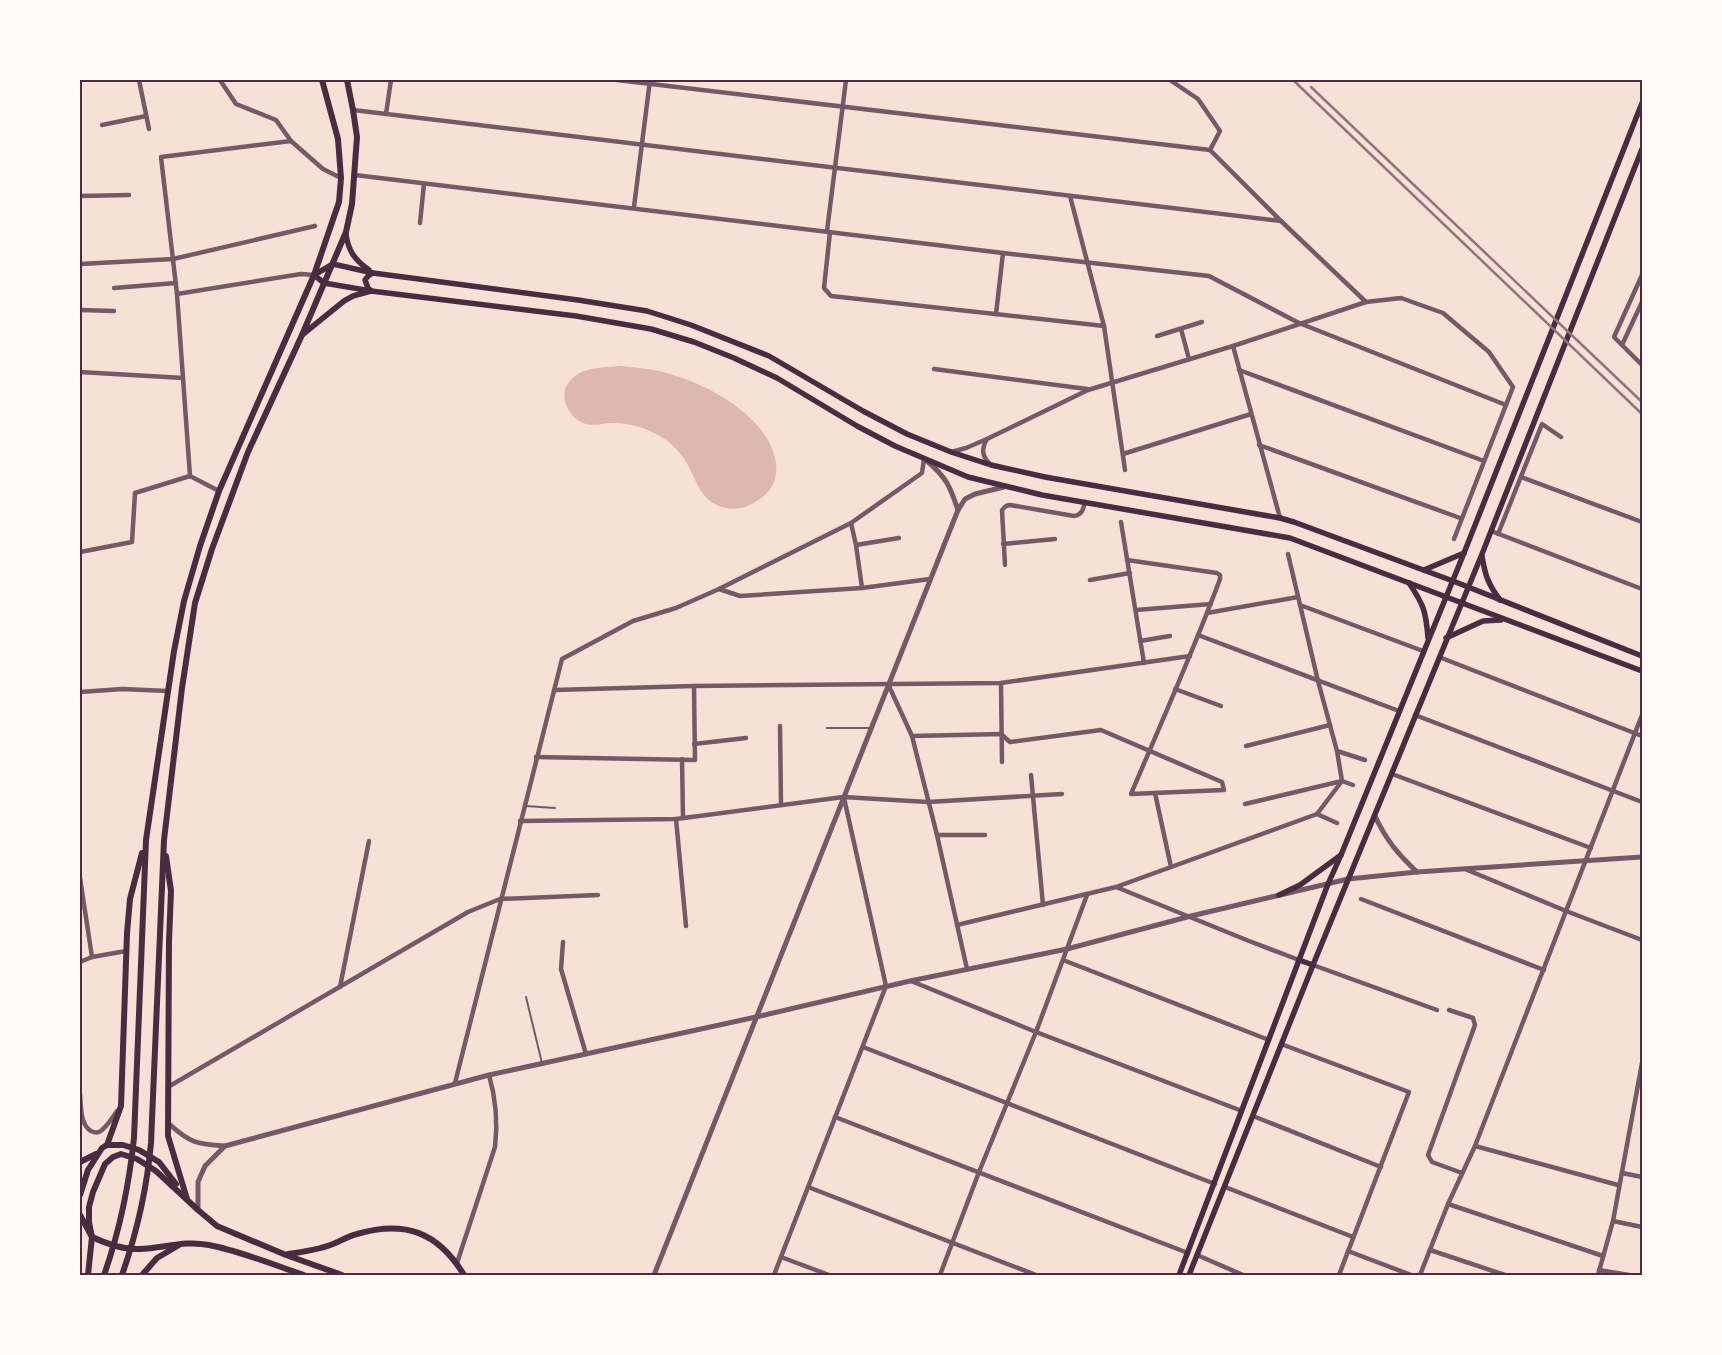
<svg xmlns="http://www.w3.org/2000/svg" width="1722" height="1355" viewBox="0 0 1722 1355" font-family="'Source Sans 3',sans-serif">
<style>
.water{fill:#dcb8b0}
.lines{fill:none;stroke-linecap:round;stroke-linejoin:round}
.service{stroke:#755966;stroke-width:2}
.minor{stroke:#755966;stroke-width:4.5}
.tertiary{stroke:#755966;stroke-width:5}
.secondary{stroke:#4a2c40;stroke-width:5.5}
.primary{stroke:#4a2c40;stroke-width:6}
.rail{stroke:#8f747c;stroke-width:2.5}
.neatline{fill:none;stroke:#4a2c40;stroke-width:2}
</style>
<rect width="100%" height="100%" fill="#f7e1d7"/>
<path class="water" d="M621 366C639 368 656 369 673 375 711 386 766 417 775 458 778 470 776 484 767 493 754 506 736 513 719 506 699 498 696 478 686 462 681 453 671 443 663 438 646 427 628 422 609 423 602 424 593 426 586 424 570 420 557 397 569 382 582 366 602 368 621 366Z"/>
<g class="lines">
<g class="service">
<polyline points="827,728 871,728"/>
<polyline points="526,806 555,808"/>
<polyline points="526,997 542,1063"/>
</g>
<g class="minor">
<polyline points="139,80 149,129"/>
<polyline points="220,80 236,104 276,120 291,141 323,169 341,178"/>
<polyline points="617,80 1210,150"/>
<polyline points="1170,80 1198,99 1220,131 1210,150"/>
<polyline points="353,110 1281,221"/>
<polyline points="386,114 391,80"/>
<polyline points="102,125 146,116"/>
<polyline points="1210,150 1281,221 1366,302"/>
<polyline points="355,175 1003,253 1209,276 1299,323 1506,405"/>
<polyline points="80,196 129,195"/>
<polyline points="1070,196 1104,326 1125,470"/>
<polyline points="634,207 650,80"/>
<polyline points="420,223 424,184"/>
<polyline points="827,231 846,80"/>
<polyline points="830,232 824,288 831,296 1104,326"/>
<polyline points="80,264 173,259 315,226"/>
<polyline points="1642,275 1614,337 1642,365"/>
<polyline points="114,288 176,283"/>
<polyline points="177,294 301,274 314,275"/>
<polyline points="80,310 114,311"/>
<polyline points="996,314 1003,253"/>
<polyline points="1181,329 1189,359"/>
<polyline points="1157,336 1202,322"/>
<polyline points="1622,345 1642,302"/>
<polyline points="1233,346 1280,518"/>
<polyline points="934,369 1087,389"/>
<polyline points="1239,370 1484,461"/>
<polyline points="80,372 183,378"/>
<path d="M987 439C981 450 982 456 990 464"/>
<polyline points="1259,445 1460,518"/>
<polyline points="951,452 966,448 987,439 1088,390 1233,346 1366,302 1401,298 1443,313 1489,352 1513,387 1454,539"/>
<polyline points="1123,454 1251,414"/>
<polyline points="1521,477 1642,522"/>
<polyline points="219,491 190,476 177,294 161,157 291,141"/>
<polyline points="1121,522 1144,663"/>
<polyline points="851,523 856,545 862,588"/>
<polyline points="1491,531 1642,589"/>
<polyline points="1498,534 1542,424 1561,437"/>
<polyline points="1003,544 1055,539"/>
<polyline points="856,545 899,538"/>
<polyline points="80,552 132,542 135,493 190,476"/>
<polyline points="1288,554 1318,681 1337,751 1342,781"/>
<path d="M1005 565 1002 510 1006 506 1010 505 1074 516C1082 515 1083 510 1085 502"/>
<polyline points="1090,580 1130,573"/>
<polyline points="719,589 740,596 862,588 930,579"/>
<polyline points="1300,605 1423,651"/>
<polyline points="1136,610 1211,604"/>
<polyline points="1207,613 1298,597"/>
<polyline points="1198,635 1399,711"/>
<polyline points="1140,641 1170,636"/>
<polyline points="1439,657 1642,736"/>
<polyline points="1001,683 1002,762"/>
<polyline points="888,684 912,736 937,835 967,969"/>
<polyline points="1175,689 1221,706"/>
<polyline points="554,690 694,686 1001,683 1190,656"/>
<polyline points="80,692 122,689 168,691"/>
<polyline points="1415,715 1642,802"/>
<polyline points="780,726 781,804"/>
<path d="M912 736 1001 734 1010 742 1101 730 1222 782 1224 790 1131 794C1161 723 1193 652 1220 579V575L1217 573 1127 560"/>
<polyline points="694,744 746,738"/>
<polyline points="1246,746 1330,725"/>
<polyline points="1337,751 1365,760"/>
<polyline points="536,757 695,760 694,686"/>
<polyline points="682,759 683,818"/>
<polyline points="1392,774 1591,848"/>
<polyline points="1031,775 1043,905"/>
<polyline points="1342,781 1353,785"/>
<polyline points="1155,793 1171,867"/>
<polyline points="1245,804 1342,781"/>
<polyline points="1317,814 1342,781"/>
<polyline points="676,819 686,926"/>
<polyline points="520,821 676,819 843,797 928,802 1062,794"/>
<polyline points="937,835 985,835"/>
<polyline points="1465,869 1566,911 1642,940"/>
<polyline points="80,878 92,957"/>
<polyline points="1116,887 1249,941 1299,960"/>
<polyline points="1361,899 1544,970"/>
<polyline points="957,925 1116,887 1317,814 1337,823"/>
<polyline points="563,942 561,969 586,1054"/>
<polyline points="1063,960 1269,1040"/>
<polyline points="80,962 92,957 126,951"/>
<polyline points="1313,965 1437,1010"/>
<polyline points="911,981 1036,1032 1242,1111"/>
<polyline points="340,987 369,841"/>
<polyline points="1449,1010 1473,1018 1475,1025 1428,1155 1432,1162 1462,1173"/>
<polyline points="1281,1044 1409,1092 1339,1275"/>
<polyline points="863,1047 1215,1184"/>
<polyline points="455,1083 562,659 633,621 676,608 719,589 851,523 922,473 924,459"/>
<polyline points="168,1087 468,912 500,899 598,895"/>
<path d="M80 1094C81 1105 80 1125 91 1131 95 1133 99 1133 102 1130 108 1125 113 1117 117 1111"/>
<polyline points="1253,1116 1381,1167"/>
<polyline points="835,1117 1188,1253"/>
<polyline points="1475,1146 1618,1185"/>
<polyline points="1622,1173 1642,1177"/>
<polyline points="808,1187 1036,1275"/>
<polyline points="1225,1187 1353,1237"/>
<polyline points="1448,1204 1603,1256"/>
<polyline points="1613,1221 1642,1227"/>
<polyline points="1430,1250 1505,1275"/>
<polyline points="1348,1251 1411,1275"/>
<polyline points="1197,1255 1243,1275"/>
<polyline points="781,1257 829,1275"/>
<path d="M457 1263 495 1147C498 1122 496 1099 489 1075"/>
<polyline points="1599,1270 1629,1275"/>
<polyline points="774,1275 886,986 844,798"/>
<polyline points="940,1275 979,1172 1036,1032 1087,895"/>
<polyline points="1420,1275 1448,1204 1475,1146 1642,715"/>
<polyline points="1598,1275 1613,1221 1642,1063"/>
</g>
<g class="tertiary">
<path d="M927 461C946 477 950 486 958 510"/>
<path d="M1375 816C1386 840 1398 854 1417 872"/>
<path d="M168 1123C190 1143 196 1144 225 1146L489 1075 756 1017 910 981 1067 949 1191 916 1348 879 1417 872 1642 857"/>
<polyline points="198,1210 198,1182 205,1166 225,1146"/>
<polyline points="654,1275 958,510 965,499 975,494 1004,487"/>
</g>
<g class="secondary">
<path d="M346 234C348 251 355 260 369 270"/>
<polyline points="371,291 324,283 314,275 333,264 373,273 578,300 647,311 691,325 769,356 863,411 907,434 951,452 991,465 1045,477 1280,518 1294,522 1453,581 1642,656"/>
<polyline points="371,291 368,288 365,280 369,275 373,273"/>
<polyline points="302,335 344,301 353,296 371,291 576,316 651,329 694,342 734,358 777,378 857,426 895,446 968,477 1042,495 1290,538 1642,671"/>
<path d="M1482 556C1485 575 1488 584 1500 600"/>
<polyline points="1424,570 1464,553"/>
<path d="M1409 583C1424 605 1426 612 1428 638"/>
<polyline points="1446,638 1483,621 1501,620"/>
<polyline points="1279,895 1300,885 1341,855"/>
<polyline points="1299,960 1313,965"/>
<polyline points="1179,1275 1328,884 1341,855 1464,553 1642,103"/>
<polyline points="1189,1275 1313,965 1482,554 1642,149"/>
</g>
<g class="primary">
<polyline points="166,856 171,891 169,941 168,1136 187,1199"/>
<polyline points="107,1145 121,1106 127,933 130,899 142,853"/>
<polyline points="80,1162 96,1154"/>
<polyline points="80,1195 88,1170 102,1148 107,1145 123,1145 139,1150 159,1162 176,1184"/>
<polyline points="80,1215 92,1237 88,1275"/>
<polyline points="92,1237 89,1222 89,1207 93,1192 105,1164 113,1157 121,1154 137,1159 156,1171 198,1210 217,1226 286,1255 342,1275"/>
<path d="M92 1237C107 1244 124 1250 140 1249 164 1248 185 1240 209 1245 240 1251 274 1265 304 1275"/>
<path d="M288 1254C303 1252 318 1250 333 1244 341 1241 348 1236 357 1234 405 1220 438 1232 464 1275"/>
<path d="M104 1275C120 1230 129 1185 134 1138L146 840 174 651 184 601 200 546 219 491 314 275 339 202 341 178 338 139 322 80"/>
<path d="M122 1275C137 1232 147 1188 151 1143L164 840 182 688 195 603 212 549 248 452 302 335 346 232 352 204 357 137 353 110 347 80"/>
<polyline points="142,1275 157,1258 179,1245"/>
</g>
<g class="rail">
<polyline points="1293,80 1642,414"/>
<polyline points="1311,87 1642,402"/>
</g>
</g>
<rect width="1722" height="1355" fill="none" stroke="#fffaf5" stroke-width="162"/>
<rect x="81" y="81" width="1560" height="1193" class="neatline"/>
</svg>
